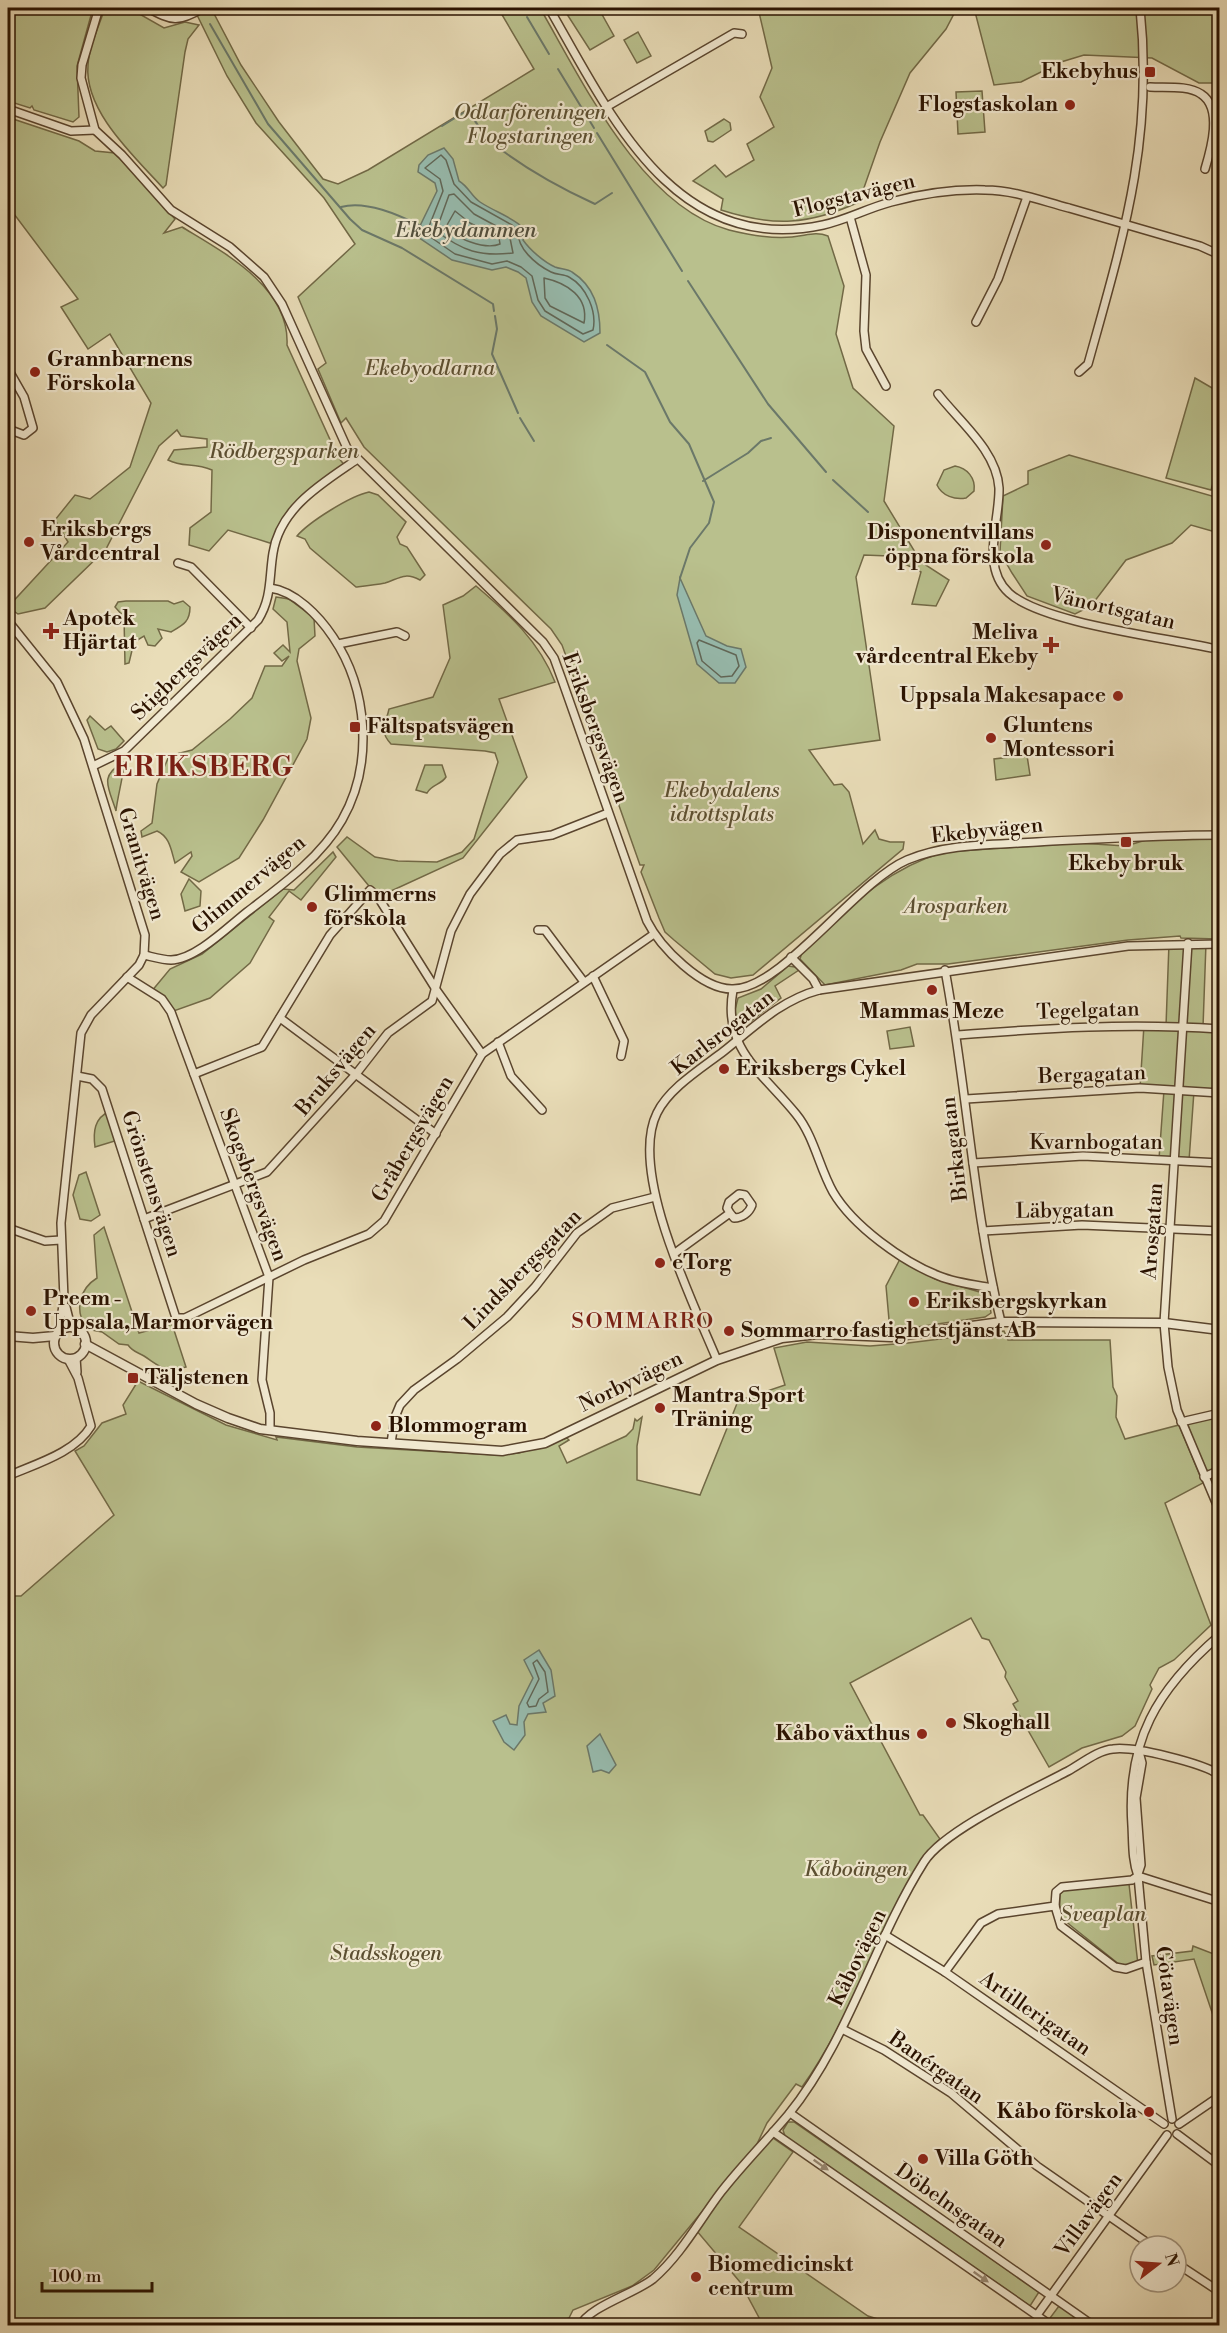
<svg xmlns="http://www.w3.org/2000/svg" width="1227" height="2333" viewBox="0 0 1227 2333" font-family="'Libre Bodoni',serif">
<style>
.green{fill:#b9c08d;stroke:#726946;stroke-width:1.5}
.water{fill:#97bcaf;stroke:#6b7869;stroke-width:1.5}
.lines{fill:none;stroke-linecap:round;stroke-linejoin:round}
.shore{stroke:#606758;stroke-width:1.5}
.stream{stroke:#6b7869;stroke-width:2}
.minor-casing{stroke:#5a452e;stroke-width:10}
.tertiary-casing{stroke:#5a452e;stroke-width:11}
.minor{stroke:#f1e9d1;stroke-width:7}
.tertiary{stroke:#f1e9d1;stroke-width:8}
.oneway{fill:#978873}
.poi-dot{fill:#8f2418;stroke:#f1e9d1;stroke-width:2}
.labels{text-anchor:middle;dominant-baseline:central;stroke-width:4.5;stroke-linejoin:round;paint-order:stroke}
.poi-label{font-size:21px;font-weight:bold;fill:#2a1200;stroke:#f1e9d1;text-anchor:start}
.park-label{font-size:21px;font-style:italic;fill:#5c4f31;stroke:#f1e9d1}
.street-label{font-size:21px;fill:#2a1200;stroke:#f1e9d1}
.water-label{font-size:22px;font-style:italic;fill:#504e3d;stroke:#f1e9d1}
.neighbourhood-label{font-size:22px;letter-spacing:1.5px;fill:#7a1f14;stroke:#f1e9d1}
.district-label{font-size:27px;font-weight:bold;letter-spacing:1.5px;fill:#7a1f14;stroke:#f1e9d1}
</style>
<rect width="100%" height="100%" fill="#e9ddb8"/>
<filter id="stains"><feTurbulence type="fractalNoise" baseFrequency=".00333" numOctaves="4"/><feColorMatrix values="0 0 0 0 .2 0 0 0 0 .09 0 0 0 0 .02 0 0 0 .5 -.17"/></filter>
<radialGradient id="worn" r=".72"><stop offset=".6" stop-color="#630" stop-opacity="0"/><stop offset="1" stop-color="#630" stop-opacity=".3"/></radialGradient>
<g class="green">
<polygon points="8,8 93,8 77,66 79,117 73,122 34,110 32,106 30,108 8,101"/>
<path d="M105 8H129L164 28 185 22 199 25 188 39 185 52 166 185 163 188C134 156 84 111 88 65 89 46 99 26 105 8Z"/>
<path d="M148 8H211L241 65 279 122 323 179 338 184 368 170 534 69 498 8H540C583 82 641 206 729 230 749 235 771 239 792 237 806 236 815 231 828 236L844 286 836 334 853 388 894 426 884 501 921 562 949 580 936 606 912 604 921 572 889 556 864 555 856 577 880 740 809 750 834 785 842 784 849 792 863 844 875 830 879 839 890 842H904L903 849 753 975 731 978 715 974 674 940 665 932 659 918 641 872 644 865H640L570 667 562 645 551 629 364 447 346 418 341 423 318 369 326 363 298 297 355 244 324 198 256 123 227 76 196 13 170 20Z"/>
<polygon points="563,8 601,8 599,9 614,36 590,50"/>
<path d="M758 8H957L946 29 910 73 880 142 859 202C809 225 774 227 721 210L723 199 693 181 715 165 726 177 754 160 747 144 774 127 760 97 772 68Z"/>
<polygon points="974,8 1219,8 1219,83 1199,83 1152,58 1084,55 1061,62 1021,82 994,85"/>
<polygon points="638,32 651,56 637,63 624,40"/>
<polygon points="982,91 985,132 958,134 956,92"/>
<path d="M8 117 11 119 10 125 13 119 79 141 95 151 115 153 175 219 164 233 182 227C223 252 290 287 287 345L338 457 346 467 294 507 273 544 228 530 209 551 189 545 190 528 211 512 212 470C194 462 183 468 168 460L174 450 207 447V439L181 436 177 430 159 446 106 549 45 608 18 614 8 607 68 542 55 520 75 495 90 499 130 467 151 403 110 334 88 349 61 307 78 299 8 206Z"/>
<polygon points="724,119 730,123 731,130 713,142 708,141 705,131"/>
<polygon points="1195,378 1219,392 1219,462 1211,490 1166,478"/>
<polygon points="1069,455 1219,498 1219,533 1191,525 1172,543 1126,560 1091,606 1075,614 1027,596 1012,573 1000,552 1003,496 1028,484 1028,471"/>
<path d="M955 466C967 468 976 478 974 491L966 498C955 500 942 496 937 485L944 470Z"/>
<path d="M369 492 378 495 406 522 397 537 400 544 407 547 425 575 420 580C405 572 400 578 385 583 375 585 365 586 356 587L310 548 305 539 297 536C309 522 350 496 369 492Z"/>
<path d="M476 586C509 614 539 641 555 682L499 699 527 777 463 858 378 897 337 847 347 837 375 857 398 861 437 862 462 852 474 839 498 762 495 753 485 751 391 744C378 730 386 724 389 709L433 697 450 658 443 605 463 596Z"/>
<path d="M276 597 289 599 314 618 315 636 299 649 297 661 311 718 307 739 263 820 239 858 199 882 181 872 192 856 191 852 175 863C171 850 170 837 157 831L142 837 141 831 152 823 157 784 169 756 192 750 230 719 252 698 265 666H282L289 656 282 661 274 653 283 645 290 652 287 622 273 609Z"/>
<path d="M126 601H168L174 604 183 601 190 607C190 622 183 625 171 632L158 629 162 638 155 646 148 645 144 636 134 642 129 663 125 664 124 617 115 607 118 602Z"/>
<polygon points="90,716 105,730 111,726 124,741 116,749 107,752 98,749 87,720"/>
<polygon points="1026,749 1030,775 996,780 994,759 1010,757 1009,751"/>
<path d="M124 762C125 769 117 799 116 811 109 788 98 776 124 762Z"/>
<path d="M425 765H442L446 777C441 785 432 784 427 793L416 790Z"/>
<path d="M1219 839V939L1181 938 1180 936 1128 940 948 964H917L901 970 825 985 800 959 802 952C847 910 884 869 945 852L1078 843 1126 846 1146 840Z"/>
<polygon points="333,852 336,857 301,900 289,891 269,917 274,921 250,963 210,998 171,1012 151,992 170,969 202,954 283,889 294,890"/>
<polygon points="189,879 201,891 200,906 185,911 181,894"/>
<polygon points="1169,943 1206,943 1203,1027 1219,1029 1219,1093 1194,1091 1189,1161 1159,1159 1164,1090 1140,1088 1144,1025 1166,1026"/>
<polygon points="788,966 795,967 799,970 775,986 781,998 751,1021 737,1025 735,1010 738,998 761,989"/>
<polygon points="910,1027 914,1046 890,1049 887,1031"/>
<path d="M110 1111 118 1140 95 1147C93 1132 94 1118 110 1111Z"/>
<polygon points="86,1172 100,1215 91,1221 80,1219 73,1195 79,1175"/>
<path d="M104 1227 139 1333 172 1324 186 1367C164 1373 161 1367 144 1356 137 1352 133 1352 128 1345L119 1344 102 1332 87 1329C74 1311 79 1289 97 1278L94 1235Z"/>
<polygon points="900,1259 935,1279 983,1293 989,1301 991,1313 985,1317 890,1331 886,1286"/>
<path d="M1004 1331 1008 1340H1110L1113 1387 1117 1396 1116 1417 1125 1439 1179 1425 1203 1483 1165 1503 1211 1625 1174 1660 1159 1668 1150 1685 1152 1689 1135 1726 1122 1736 1082 1748 1049 1767 1013 1704 1018 1701 1005 1677 1006 1672 989 1640 982 1638 971 1618 850 1683 920 1815H923L940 1839C921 1854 912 1879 900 1900 867 1962 843 2030 802 2087L796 2084 767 2123 756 2146 654 2270 632 2286 573 2310 569 2318 553 2325 8 2326V1596H21L114 1515 75 1451 84 1446 102 1423 126 1414 123 1405 138 1381 226 1425 277 1440 276 1437 357 1447 498 1455 519 1453 567 1438 569 1440 559 1446 567 1463 626 1436 633 1429 635 1419 637 1421 642 1417 637 1446V1480L700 1495 738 1401 785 1385 774 1348 807 1342 870 1346 908 1343Z"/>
<polygon points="1219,1415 1219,1466 1209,1471 1204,1469 1187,1423"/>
<path d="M1129 1884 1138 1965H1120L1070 1925C1059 1916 1059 1907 1060 1894L1065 1889Z"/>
<polygon points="1193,1946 1219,1956 1219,2033 1194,1959 1154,1965 1152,1956 1192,1951"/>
<polygon points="788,2122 794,2122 1039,2292 1030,2306 785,2136 783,2130"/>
<polygon points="770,2136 793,2152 739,2227 868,2316 897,2325 763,2325 740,2282 696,2230 721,2193"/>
<polygon points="1059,2306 1088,2325 1060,2325 1050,2318"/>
</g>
<g class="water">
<path d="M444 148 453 159 459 181C469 187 471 196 480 202 495 212 513 217 526 230L523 240C530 250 544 262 555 267 560 269 568 269 572 272 594 286 600 308 600 333L584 342 541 316 532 302 526 278 518 272 506 267 492 270 452 260 418 237V230L437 191 435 183 418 172 419 165 428 155Z"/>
<polygon points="680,578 706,636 727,646 741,649 746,667 735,683 719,683 697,664 677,595"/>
<polygon points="539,1650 551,1670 555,1696 543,1703 546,1712 528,1714 524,1722 525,1735 514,1750 504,1742 493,1721 506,1715 510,1724 517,1725 519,1706 533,1678 524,1660"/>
<polygon points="600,1734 616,1765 609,1773 601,1770 593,1772 587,1746"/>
</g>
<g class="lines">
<g class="shore">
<path d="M441 155 446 160 454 184 471 202 512 225 518 231C517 248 535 264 551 272 557 275 564 274 569 277 587 287 597 312 593 330L583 334 545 311 538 300 532 276 521 267 507 261 492 264 455 254 426 234 443 191 440 179 425 168Z"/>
<path d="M454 194 474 214 509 233 513 253C480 257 463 251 436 231L449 195Z"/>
<path d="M455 211 470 223 499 238 500 244C486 250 453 239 447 225Z"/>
<path d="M544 278C567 283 589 297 584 323L550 306 545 298Z"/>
<polygon points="699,640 736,655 739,666 732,676 721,677 702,661 697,643"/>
<polygon points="537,1660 545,1672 548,1692 539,1699 536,1706 529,1707 527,1703 539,1679 533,1663"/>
</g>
<g class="stream">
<polyline points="521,8 522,9"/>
<polyline points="527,17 549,54"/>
<polyline points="210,24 268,124 350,219 362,230 402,248 493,304 494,311"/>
<polyline points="558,69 594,128"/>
<path d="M466 113C477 118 480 133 490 141 522 167 558 187 595 204L612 193"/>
<polyline points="442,126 463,113"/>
<polyline points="597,133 682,271"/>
<path d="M341 207C366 200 399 215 421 226"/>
<polyline points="688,281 768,404 826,472"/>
<polyline points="495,316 497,329 492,354 518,413"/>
<polyline points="607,345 645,372 670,422 689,444 714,502 709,523 690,548 680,578"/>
<polyline points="520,418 534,441"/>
<polyline points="833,480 868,512"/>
<polyline points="703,481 748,453 761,441 771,438"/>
</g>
<defs>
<g id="minor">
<path d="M99 8 82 65 81 78 95 130 122 155 171 210 230 247 264 277 282 304 347 448 543 642 554 658 562 680 647 921C660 947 702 990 733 989 782 989 856 882 907 860 948 843 994 845 1037 842 1098 839 1159 835 1220 835"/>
<path d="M148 8C172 21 178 23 203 8"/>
<path d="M549 8C610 114 674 257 823 225 846 220 868 208 891 202 921 194 955 189 985 190 1014 190 1042 201 1069 208 1113 221 1156 233 1200 246L1220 255"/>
<path d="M1150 87C1165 88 1188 85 1201 94 1223 108 1211 149 1205 169"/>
<polyline points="608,106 734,33 742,34"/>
<polyline points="8,109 71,131 95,130"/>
<polyline points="850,217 866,275 864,331 866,349 886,386"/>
<polyline points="976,322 998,279 1027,197"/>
<polyline points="8,369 24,397 33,428 24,435 8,429"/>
<path d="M1079 372 1088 364C1123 238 1154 140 1140 8"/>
<path d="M938 394C959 421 997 451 999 488 1000 520 980 567 1009 593 1043 624 1171 638 1220 650"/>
<polyline points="178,563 191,567 251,628"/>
<polyline points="8,621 57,682 84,739 145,935 144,955 139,965 91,1015 81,1033 61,1223 64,1299 59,1331"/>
<polyline points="338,644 397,632 405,636"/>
<path d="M93 766 124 751 258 620C272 598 269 577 273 553 280 508 321 484 356 460"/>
<polyline points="538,930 545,930 584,982"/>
<polyline points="1188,943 1164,1323 1168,1367 1177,1410 1220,1512"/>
<path d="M144 955C153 957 163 960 171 960 195 960 229 926 247 912 281 886 321 857 342 820 374 764 368 689 333 637 319 616 295 591 270 588"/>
<polyline points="791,957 813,979 819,990"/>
<path d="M945 970C967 1087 973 1207 1001 1322"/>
<polyline points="593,976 624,1041 621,1056"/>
<polyline points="127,977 162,999 171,1012 269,1277 262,1380 270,1413 270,1430"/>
<path d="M733 990C722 1049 763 1073 796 1114 814 1136 819 1167 833 1192 853 1226 903 1262 939 1276 956 1283 976 1285 993 1288"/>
<polyline points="280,1018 436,1134"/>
<path d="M958 1035C1047 1028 1129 1023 1220 1029"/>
<polyline points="498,1042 511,1076 542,1110"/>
<polyline points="194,1074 262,1047 330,935 370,890 378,897 437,991 482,1054"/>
<polyline points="77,1076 92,1079 102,1089 176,1318 185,1318 304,1260 369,1234 384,1221 482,1054 654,934"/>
<polyline points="966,1099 1140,1088 1220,1093"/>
<polyline points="973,1163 1083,1156 1220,1163"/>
<polyline points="144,1219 267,1172 356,1074 388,1033 432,1001 451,931 470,894 500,854 517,840 552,835 608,813"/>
<polyline points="8,1228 45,1241 61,1240"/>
<polyline points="983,1231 1082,1225 1220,1231"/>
<path d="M675 1253 730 1213 727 1208 729 1202 739 1194 745 1195 752 1205C749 1213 742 1218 734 1218L730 1213"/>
<polyline points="66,1307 71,1327"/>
<polyline points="76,1358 77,1372"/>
<path d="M717 1360C693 1302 628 1171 657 1113 669 1088 702 1068 724 1051 754 1027 781 1000 819 990L1128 946 1220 944"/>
<polyline points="1181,1422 1220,1413"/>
<polyline points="391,1443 395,1417 400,1405 414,1390 457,1359 507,1317 535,1287 577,1233 612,1208 655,1197"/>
<path d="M8 1476C35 1464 75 1453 91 1426L78 1378 68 1359"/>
<polyline points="1204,1477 1220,1470"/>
<polyline points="1213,1771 1220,1762"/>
<polyline points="1138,1874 1141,1865 1136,1798 1142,1763 1139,1752"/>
<polyline points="1055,1906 1061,1926 1115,1967 1126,1969 1146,1962"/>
<polyline points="885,1935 945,1972 1164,2124"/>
<polyline points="945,1972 981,1923 998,1914 1055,1906 1056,1892 1062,1887 1132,1880 1138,1876 1220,1902"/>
<polyline points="842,2029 884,2050 951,2093 1037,2166 1152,2246"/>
<polyline points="790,2113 1094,2326"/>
<path d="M1172 2119 1146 1962 1138 1876C1132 1860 1133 1843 1132 1826 1126 1741 1157 1689 1220 1635"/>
<polyline points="1179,2124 1220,2096"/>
<polyline points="773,2132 1052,2326"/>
<polyline points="1177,2134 1220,2166"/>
<polyline points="1176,2263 1220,2292"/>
<polyline points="1037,2315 1167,2135"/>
<path d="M580 2326C588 2307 634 2294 653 2279 681 2255 699 2221 721 2192 742 2165 766 2141 788 2115 849 2040 873 1943 924 1862 944 1830 1032 1790 1068 1771 1081 1764 1098 1750 1113 1749 1134 1746 1202 1763 1220 1775"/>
</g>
<g id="tertiary">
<circle cx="70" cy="1343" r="16"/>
<polyline points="8,1336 33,1338 55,1336"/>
<polyline points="85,1344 196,1404 228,1418 260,1429 357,1441 502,1451 545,1443 717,1360 782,1338 818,1334 891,1337 1001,1322 1164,1323 1220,1330"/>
</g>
</defs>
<use href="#minor" class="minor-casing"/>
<use href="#tertiary" class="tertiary-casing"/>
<use href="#minor" class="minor"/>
<use href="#tertiary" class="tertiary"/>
</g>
<defs><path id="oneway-solid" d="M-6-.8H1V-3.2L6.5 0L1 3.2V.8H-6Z" transform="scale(1.5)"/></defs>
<g class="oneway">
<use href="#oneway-solid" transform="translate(821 2165) rotate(35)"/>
<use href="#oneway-solid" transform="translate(981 2277) rotate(35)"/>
</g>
<g class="poi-dot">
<rect x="1144" y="66" width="12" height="12" rx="3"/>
<circle cx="1070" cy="105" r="6"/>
<circle cx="35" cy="372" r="6"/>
<circle cx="29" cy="542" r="6"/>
<circle cx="1046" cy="545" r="6"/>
<path d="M48 622h6v6h6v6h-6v6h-6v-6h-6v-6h6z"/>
<path d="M1048 636h6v6h6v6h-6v6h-6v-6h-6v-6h6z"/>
<circle cx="1118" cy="696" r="6"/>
<rect x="349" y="721" width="12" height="12" rx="3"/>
<circle cx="991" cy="738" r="6"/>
<rect x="1120" y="836" width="12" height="12" rx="3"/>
<circle cx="312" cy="907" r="6"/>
<circle cx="932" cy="990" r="6"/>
<circle cx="724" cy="1069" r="6"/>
<circle cx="660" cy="1263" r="6"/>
<circle cx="914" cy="1302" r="6"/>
<circle cx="31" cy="1311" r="6"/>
<circle cx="729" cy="1331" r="6"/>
<rect x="127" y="1372" width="12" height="12" rx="3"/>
<circle cx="660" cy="1408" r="6"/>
<circle cx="376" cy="1426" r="6"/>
<circle cx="951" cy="1723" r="6"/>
<circle cx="922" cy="1734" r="6"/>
<circle cx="1149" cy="2112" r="6"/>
<circle cx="923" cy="2159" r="6"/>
<circle cx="696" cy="2277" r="6"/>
</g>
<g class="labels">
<g class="poi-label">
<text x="1138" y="72" text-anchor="end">Ekebyhus</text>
<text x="1058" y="105" text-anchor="end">Flogstaskolan</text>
<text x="47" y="360">Grannbarnens<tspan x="47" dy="24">Förskola</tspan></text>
<text x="41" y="530">Eriksbergs<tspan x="41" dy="24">Vårdcentral</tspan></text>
<text x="1034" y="533" text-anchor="end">Disponentvillans<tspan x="1034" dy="24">öppna förskola</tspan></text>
<text x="63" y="619">Apotek<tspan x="63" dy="24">Hjärtat</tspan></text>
<text x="1038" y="633" text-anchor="end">Meliva<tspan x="1038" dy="24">vårdcentral Ekeby</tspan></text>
<text x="1106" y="696" text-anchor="end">Uppsala Makesapace</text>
<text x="1003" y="726">Gluntens<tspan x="1003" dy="24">Montessori</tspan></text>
<text x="367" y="727">Fältspatsvägen</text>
<text x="1126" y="864" text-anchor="middle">Ekeby bruk</text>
<text x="324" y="895">Glimmerns<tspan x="324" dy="24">förskola</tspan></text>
<text x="932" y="1012" text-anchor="middle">Mammas Meze</text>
<text x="736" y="1069">Eriksbergs Cykel</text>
<text x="672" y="1263">eTorg</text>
<text x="43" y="1299">Preem -<tspan x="43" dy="24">Uppsala,Marmorvägen</tspan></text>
<text x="926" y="1302">Eriksbergskyrkan</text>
<text x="741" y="1331">Sommarro fastighetstjänst AB</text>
<text x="145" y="1378">Täljstenen</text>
<text x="672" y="1396">Mantra Sport<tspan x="672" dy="24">Träning</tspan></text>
<text x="388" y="1426">Blommogram</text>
<text x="963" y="1723">Skoghall</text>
<text x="910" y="1734" text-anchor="end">Kåbo växthus</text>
<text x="1137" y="2112" text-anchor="end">Kåbo förskola</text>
<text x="935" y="2159">Villa Göth</text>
<text x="708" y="2265">Biomedicinskt<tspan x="708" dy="24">centrum</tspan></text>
</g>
<g class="park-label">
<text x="530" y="113">Odlarföreningen<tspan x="530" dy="24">Flogstaringen</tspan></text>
<text x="430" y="369">Ekebyodlarna</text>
<text x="284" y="452">Rödbergsparken</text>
<text x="722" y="791">Ekebydalens<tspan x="722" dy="24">idrottsplats</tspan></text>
<text x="956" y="907">Arosparken</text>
<text x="856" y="1870">Kåboängen</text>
<text x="1103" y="1915">Sveaplan</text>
<text x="386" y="1954">Stadsskogen</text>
</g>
<g class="street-label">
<text transform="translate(854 196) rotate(-14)">Flogstavägen</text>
<text transform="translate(1113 609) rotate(13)">Vänortsgatan</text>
<text transform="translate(187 667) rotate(-44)">Stigbergsvägen</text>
<text transform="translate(595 728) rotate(70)">Eriksbergsvägen</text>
<text transform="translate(987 831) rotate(-6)">Ekebyvägen</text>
<text transform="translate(141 864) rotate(73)">Granitvägen</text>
<text transform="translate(249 885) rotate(-40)">Glimmervägen</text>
<text transform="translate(1088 1011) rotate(-2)">Tegelgatan</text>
<text transform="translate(723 1033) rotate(-38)">Karlsrogatan</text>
<text transform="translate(336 1070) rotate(-50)">Bruksvägen</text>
<text transform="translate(1092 1075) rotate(-2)">Bergagatan</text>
<text transform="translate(413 1139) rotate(-60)">Gråbergsvägen</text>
<text x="1096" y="1143">Kvarnbogatan</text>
<text transform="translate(955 1149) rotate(-97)">Birkagatan</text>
<text transform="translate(151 1184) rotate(72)">Grönstensvägen</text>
<text transform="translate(253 1185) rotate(70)">Skogsbergsvägen</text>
<text transform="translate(1065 1211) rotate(-1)">Läbygatan</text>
<text transform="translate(1153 1231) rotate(-86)">Arosgatan</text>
<text transform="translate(523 1270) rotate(-46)">Lindsbergsgatan</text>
<text transform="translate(631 1382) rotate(-26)">Norbyvägen</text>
<text transform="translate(858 1958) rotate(-64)">Kåbovägen</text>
<text transform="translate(1169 1996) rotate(82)">Götavägen</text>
<text transform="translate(1035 2014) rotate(35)">Artillerigatan</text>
<text transform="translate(936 2068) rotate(35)">Banérgatan</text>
<text transform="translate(951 2206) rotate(35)">Döbelnsgatan</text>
<text transform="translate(1089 2215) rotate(-54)">Villavägen</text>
</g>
<g class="water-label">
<text x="466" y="230">Ekebydammen</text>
</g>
<g class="neighbourhood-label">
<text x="643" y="1321">SOMMARRO</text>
</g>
<g class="district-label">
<text x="204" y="768">ERIKSBERG</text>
</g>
</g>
<rect width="1227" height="2333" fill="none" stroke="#e9ddb8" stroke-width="30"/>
<rect x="9" y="9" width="1209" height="2315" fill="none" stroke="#2a1200" stroke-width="3"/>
<rect x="15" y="15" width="1197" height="2303" fill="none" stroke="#2a1200" stroke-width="1.5"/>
<g transform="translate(1158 2264) rotate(73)"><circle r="28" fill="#f1e9d1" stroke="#a1937d" stroke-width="1.5"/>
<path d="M0-4.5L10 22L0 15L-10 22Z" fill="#8f2418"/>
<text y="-9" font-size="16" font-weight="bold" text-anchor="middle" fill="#2a1200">N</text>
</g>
<path d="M42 2282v9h110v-9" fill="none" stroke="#2a1200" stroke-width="3"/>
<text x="51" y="2282" font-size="18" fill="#2a1200" stroke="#f1e9d1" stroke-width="4.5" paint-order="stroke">100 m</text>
<rect width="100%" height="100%" filter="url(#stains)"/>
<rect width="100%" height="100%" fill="url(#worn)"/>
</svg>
